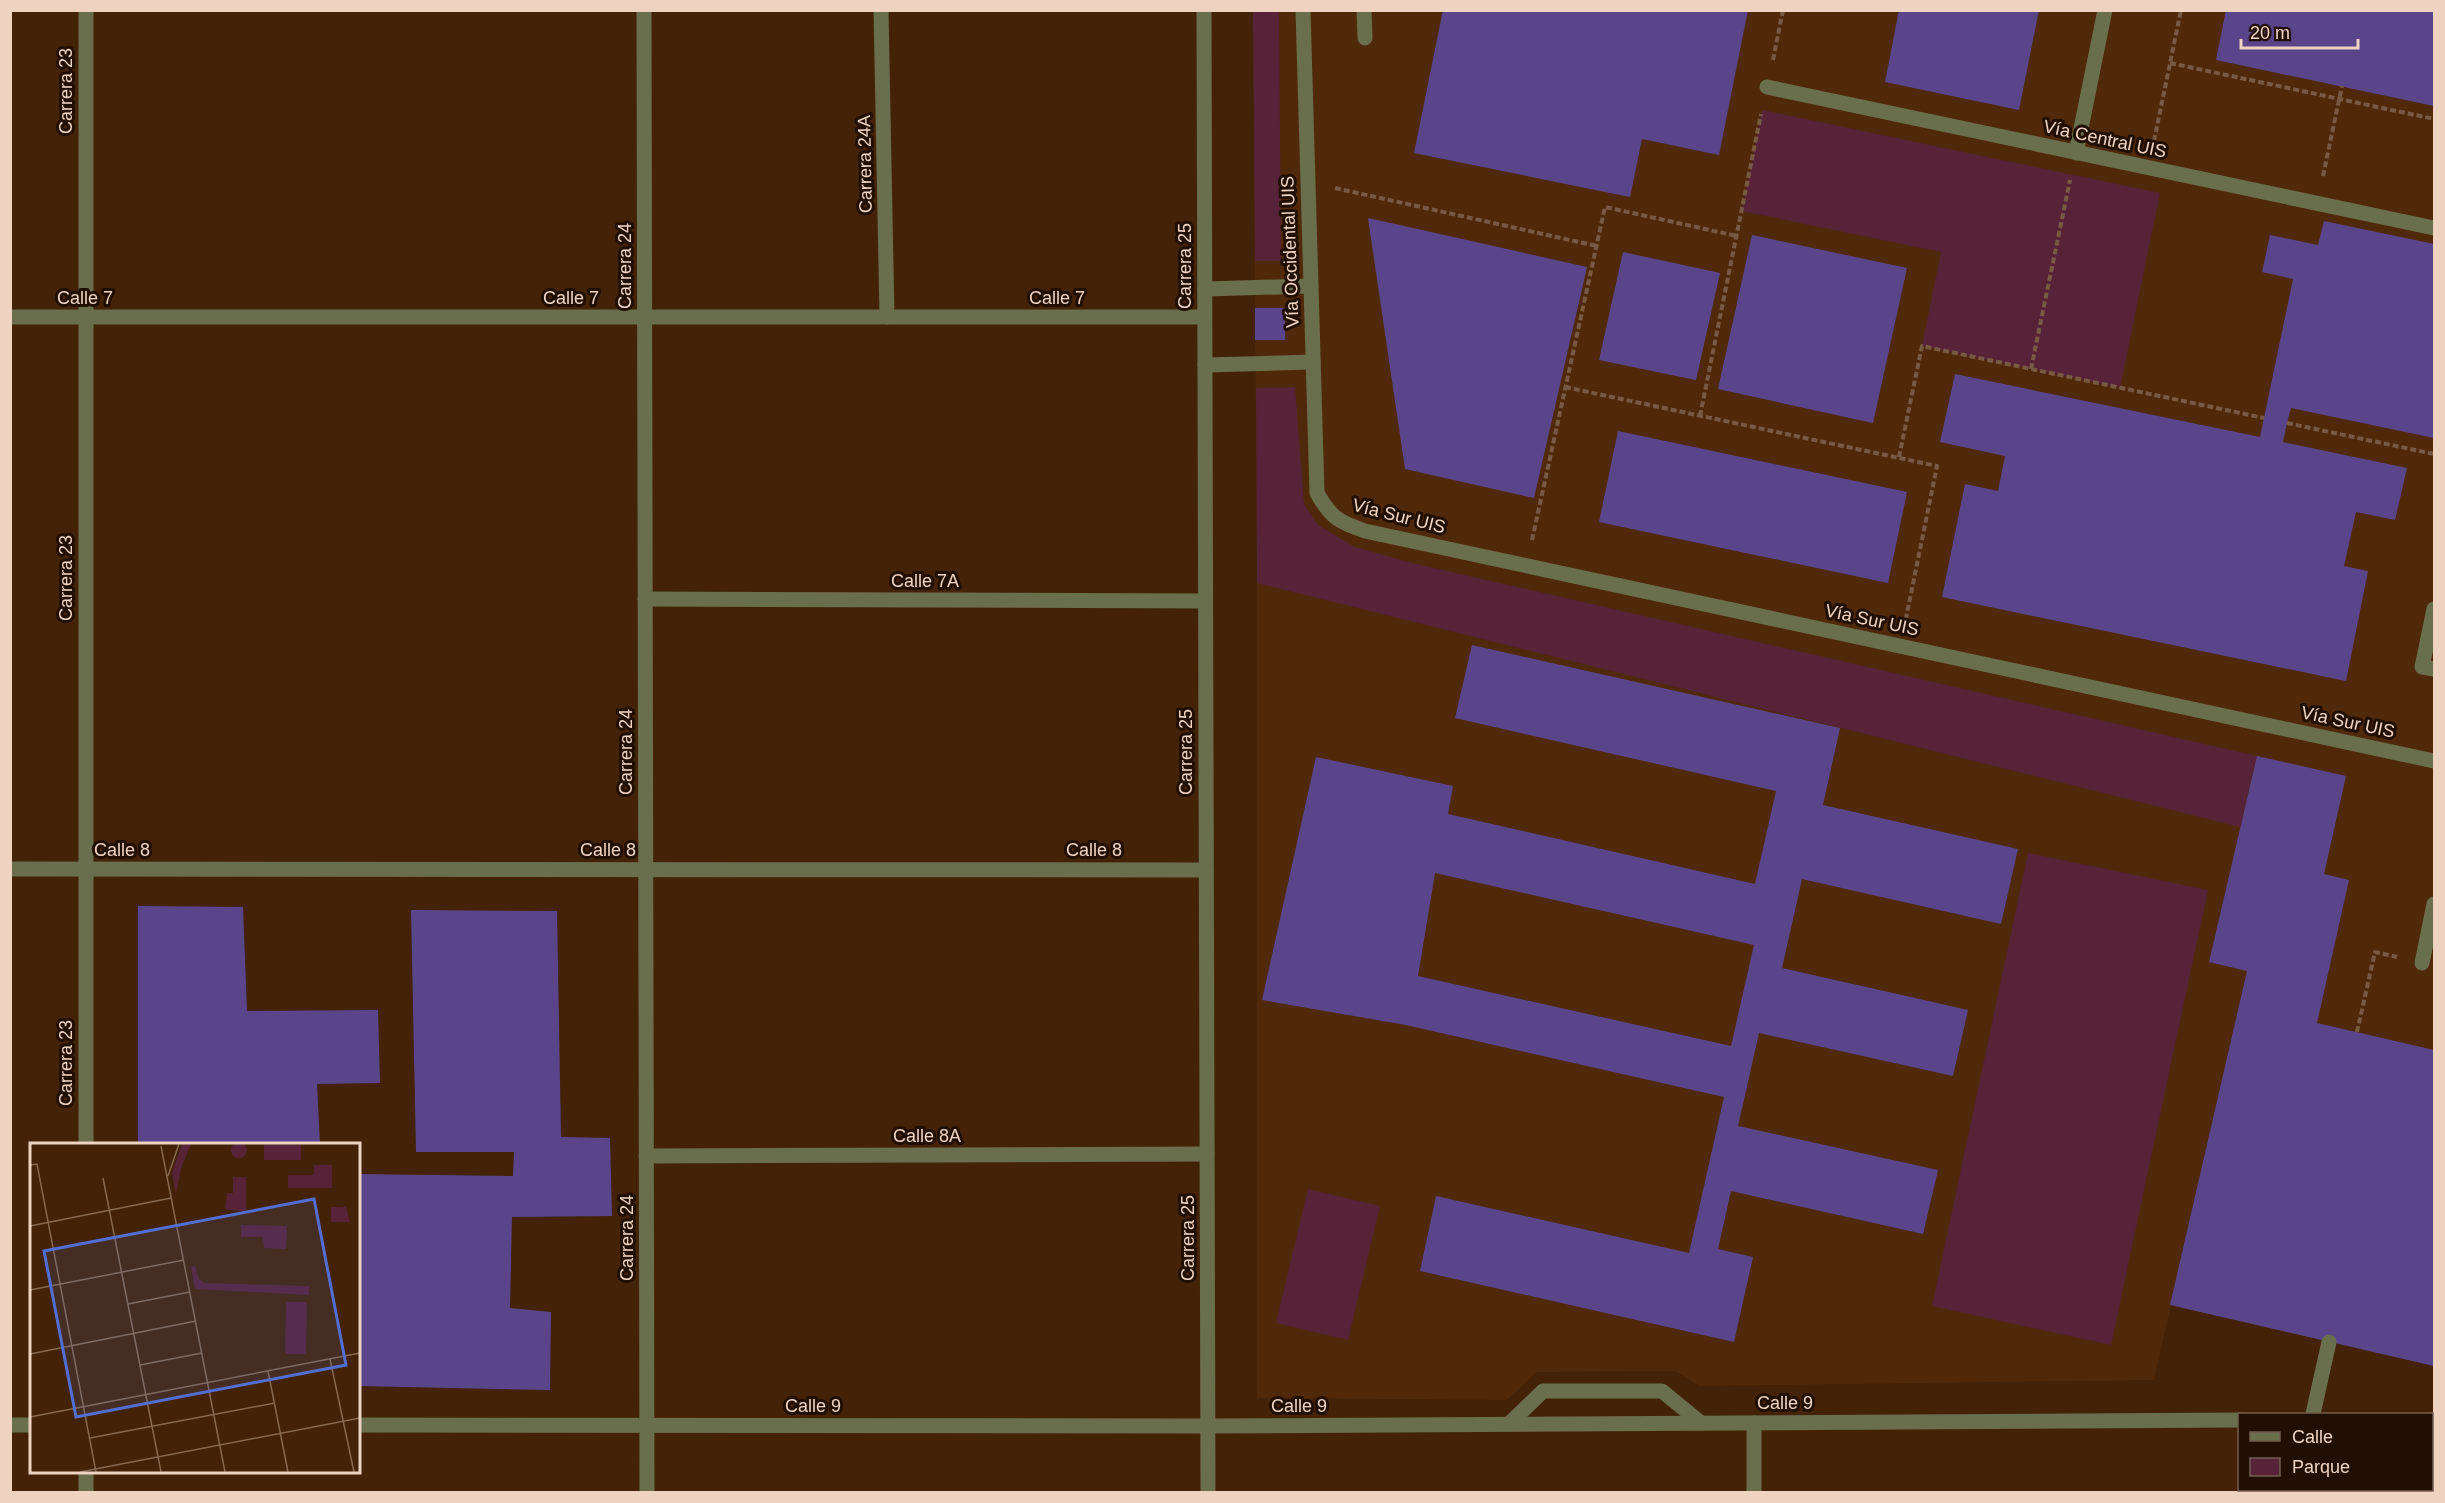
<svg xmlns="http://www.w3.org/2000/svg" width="2445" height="1503" viewBox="0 0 2445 1503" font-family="Helvetica,sans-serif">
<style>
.built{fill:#50290a}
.green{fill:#562339}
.building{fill:#5a458b;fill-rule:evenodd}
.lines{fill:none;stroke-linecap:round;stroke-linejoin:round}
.path{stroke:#795941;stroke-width:4;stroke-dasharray:6 3;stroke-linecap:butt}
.minor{stroke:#696e4d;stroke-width:15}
.labels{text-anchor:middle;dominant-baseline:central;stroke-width:6;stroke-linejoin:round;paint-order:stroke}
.street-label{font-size:18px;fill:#eed3c1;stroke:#210f03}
.inset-road{fill:none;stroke:#876951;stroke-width:1.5}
.view{fill:#516fd2;fill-opacity:0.15;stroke:#516fd2;stroke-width:3}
.inset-edge{fill:none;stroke:#eed3c1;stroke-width:3}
</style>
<rect width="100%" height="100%" fill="#432207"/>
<polygon class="built" points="1253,11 2434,11 2434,1366 2171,1305 2154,1380 1699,1386 1675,1371 1537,1372 1507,1400 1257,1398 1257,583"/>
<g class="green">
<polygon points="1253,11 1279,11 1281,261 1255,261"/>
<polygon points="1762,110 2160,193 2120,388 1922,346 1941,252 1742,211"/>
<polygon points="1295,387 1304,504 1318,525 1355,547 1412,563 2257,756 2240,827 1257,583 1256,388"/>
<polygon points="2028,853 2208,890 2111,1345 1932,1306"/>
<polygon points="1308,1189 1380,1206 1348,1340 1276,1323"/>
</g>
<g class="building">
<polygon points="1443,10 1748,10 1719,155 1642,139 1630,197 1414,153"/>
<polygon points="1899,10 2039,10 2019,110 1885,82"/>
<polygon points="2226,10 2434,10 2434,106 2216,60"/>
<polygon points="1368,218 1587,267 1534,498 1405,469"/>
<polygon points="2324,221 2434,244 2434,438 2291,408 2287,423 2283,442 2407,468 2395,520 2356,512 2344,566 2368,571 2346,681 1942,597 1965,484 1998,491 2005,456 1940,442 1955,374 2260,437 2293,279 2262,272 2270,235 2318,245"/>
<polygon points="1752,235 1907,268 1873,423 1718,389"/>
<polygon points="1623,252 1720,273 1696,380 1599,360"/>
<rect x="1255" y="308" width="30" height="32"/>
<polygon points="1618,431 1907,492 1888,583 1599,522"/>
<path d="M1472 645 1840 728 1823 805 2018 849 2001 924 1802 879 1782 968 1968 1010 1953 1076 1759 1033 1738 1126 1938 1170 1923 1234 1731 1191 1718 1249 1753 1257 1734 1342 1420 1271 1436 1196 1689 1253 1724 1097 1406 1025 1262 1000 1316 757 1453 786 1448 814 1755 884 1776 791 1455 718ZM1435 873 1754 945 1731 1046 1418 976Z"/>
<polygon points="2257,756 2346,776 2324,874 2349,880 2317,1023 2434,1050 2434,1366 2170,1305 2247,971 2209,962"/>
<polygon points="138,906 243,907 247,1011 378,1010 380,1083 317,1084 320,1144 138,1144"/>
<polygon points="411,910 557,911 561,1137 610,1138 612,1216 512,1217 510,1308 551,1312 550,1390 358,1386 358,1174 513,1176 514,1152 416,1152"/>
</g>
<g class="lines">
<g class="path">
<polyline points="1773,60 1783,10"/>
<polyline points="2170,63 2434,119"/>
<polyline points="2154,141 2181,10"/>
<polyline points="2323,176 2342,86"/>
<polyline points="1335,188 1597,246"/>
<polyline points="2031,369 2070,180"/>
<polyline points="1565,387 1937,466 1906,618"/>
<polyline points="1700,416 1761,114"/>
<polyline points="2287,423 2434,454"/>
<polyline points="1899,457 1922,346 2264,418"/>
<polyline points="1532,540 1605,207 1737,236"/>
<polyline points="2357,1032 2375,952 2397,957"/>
</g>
<g class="minor">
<polyline points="644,10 647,1492"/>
<polyline points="881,10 887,317"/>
<polyline points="1204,10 1208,1492"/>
<path d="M1303 10 1317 493C1331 518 1339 522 1365 531L2434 761"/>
<polyline points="1364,10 1365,38"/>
<polyline points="1767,87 2434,228"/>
<polyline points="2076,153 2105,10"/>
<polyline points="1205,289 1311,286"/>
<polyline points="10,317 1204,317"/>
<polyline points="1205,365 1313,362"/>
<polyline points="645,599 1205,601"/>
<polyline points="2434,609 2422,667 2434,669"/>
<polyline points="10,869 1206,870"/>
<polyline points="2422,963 2434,904"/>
<polyline points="86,1144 86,10"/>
<polyline points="646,1156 1207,1154"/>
<polyline points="2313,1414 2329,1342"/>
<polyline points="2432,1420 2434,1420"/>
<polyline points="1754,1423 1754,1492"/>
<polyline points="1509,1424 1543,1391 1662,1391 1701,1423"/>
<polyline points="10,1425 32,1425"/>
<polyline points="358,1425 1208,1426 2240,1420"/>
<polyline points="2313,1490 2313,1492"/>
<polyline points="86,1492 86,1472"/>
</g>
</g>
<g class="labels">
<g class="street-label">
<text transform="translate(66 91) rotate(-90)">Carrera 23</text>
<text transform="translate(2105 139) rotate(12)">Vía Central UIS</text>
<text transform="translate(865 164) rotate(-91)">Carrera 24A</text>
<text transform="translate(1290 252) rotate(-92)">Vía Occidental UIS</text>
<text transform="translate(625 266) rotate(-90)">Carrera 24</text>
<text transform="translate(1185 266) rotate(-90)">Carrera 25</text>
<text x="85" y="298">Calle 7</text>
<text x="571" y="298">Calle 7</text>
<text x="1057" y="298">Calle 7</text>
<text transform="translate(1399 516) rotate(14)">Vía Sur UIS</text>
<text transform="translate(66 578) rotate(-90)">Carrera 23</text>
<text x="925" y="581">Calle 7A</text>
<text transform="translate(1872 620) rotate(12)">Vía Sur UIS</text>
<text transform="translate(2348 722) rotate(12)">Vía Sur UIS</text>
<text transform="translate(626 752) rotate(-90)">Carrera 24</text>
<text transform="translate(1186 752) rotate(-90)">Carrera 25</text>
<text x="122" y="850">Calle 8</text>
<text x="608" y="850">Calle 8</text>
<text x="1094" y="850">Calle 8</text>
<text transform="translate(66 1063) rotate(-90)">Carrera 23</text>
<text x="927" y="1136">Calle 8A</text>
<text transform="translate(627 1238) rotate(-90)">Carrera 24</text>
<text transform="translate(1188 1238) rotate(-90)">Carrera 25</text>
<text x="1785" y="1403">Calle 9</text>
<text x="813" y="1406">Calle 9</text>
<text x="1299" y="1406">Calle 9</text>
</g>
</g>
<g transform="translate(30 1143)">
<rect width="330" height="330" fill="#432207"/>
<path d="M201 7a8 8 0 1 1 16 0a8 8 0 1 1-16 0ZM152 1H161L151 25 146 52 142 30ZM234 1H271V17H234ZM284 22H302V45H258V32H284ZM203 34H216V69L195 66 197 50H203ZM301 64H316L320 79H301ZM211 82 257 83 256 106 234 105 233 94H211ZM165 123 169 136 175 140 279 143V152L165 146 161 124ZM256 159H277L276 211H255Z" fill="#562339"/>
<path class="inset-road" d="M131 3 195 329M0 22 7 21 66 329M138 33 149 1M73 35 131 329M0 83 141 55M0 147 154 117M98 161 160 149M0 211 166 178M300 216 324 329M110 222 172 210M238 228 258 329M0 274 330 210M60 295 245 260M50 329 330 275"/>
<path class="view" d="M284 56 316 222 46 274 14 108Z"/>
<rect width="330" height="330" class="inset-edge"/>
</g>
<rect width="2445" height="1503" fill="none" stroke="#eed3c1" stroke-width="24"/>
<rect x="2238" y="1413" width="195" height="78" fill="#210f03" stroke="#735d4f" stroke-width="1.5"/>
<rect x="2250" y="1432" width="30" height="9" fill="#696e4d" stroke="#735d4f" stroke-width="1.5"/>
<text x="2292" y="1443" font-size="18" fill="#eed3c1">Calle</text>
<rect x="2250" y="1458" width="30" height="18" fill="#562339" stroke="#735d4f" stroke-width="1.5"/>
<text x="2292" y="1473" font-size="18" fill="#eed3c1">Parque</text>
<path d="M2241 39v9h117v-9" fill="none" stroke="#eed3c1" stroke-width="3"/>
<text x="2250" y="39" font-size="18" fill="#eed3c1" stroke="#210f03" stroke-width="4.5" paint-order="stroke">20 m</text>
</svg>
